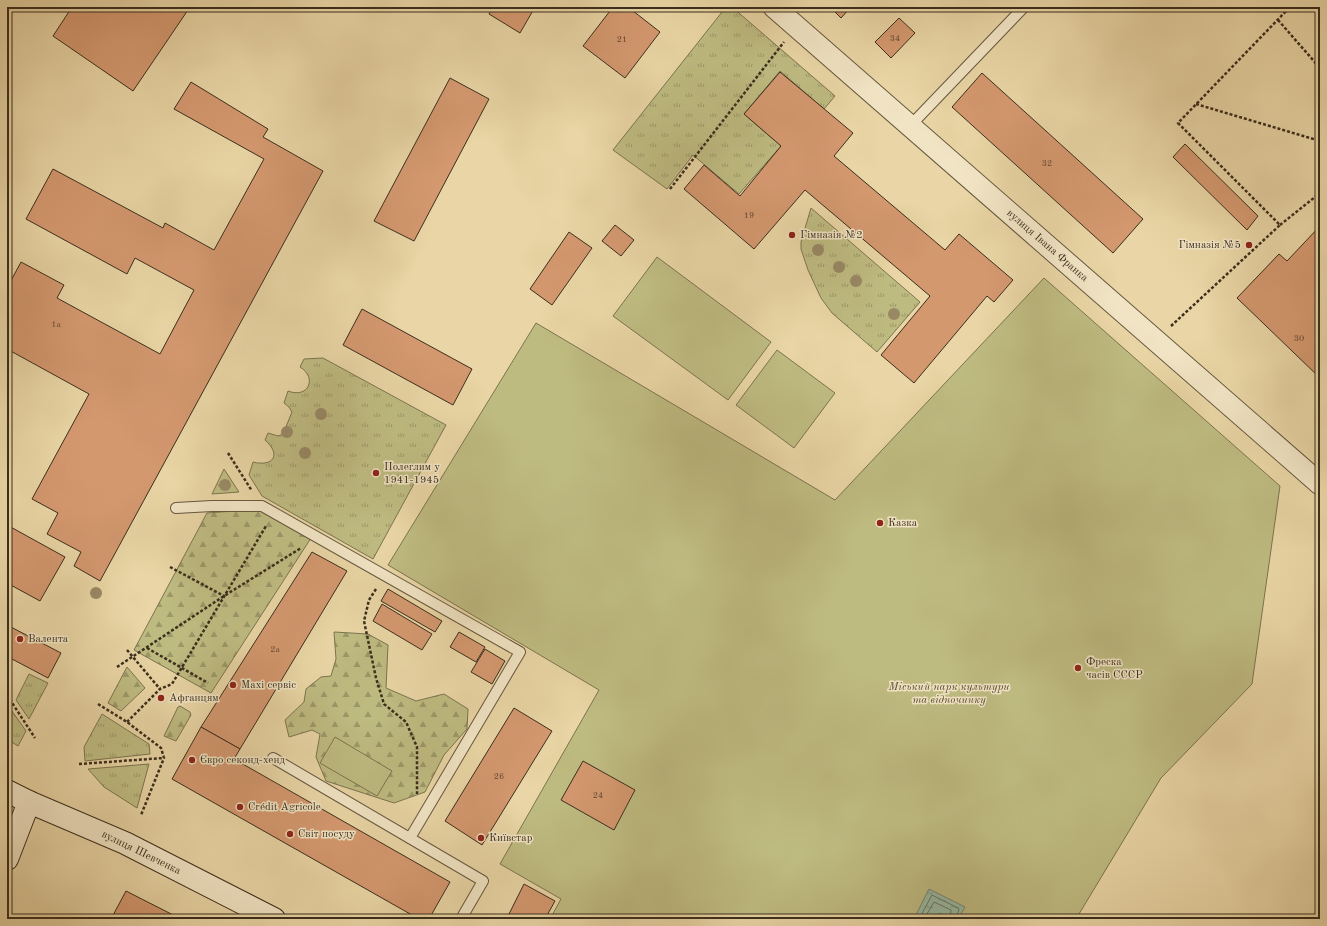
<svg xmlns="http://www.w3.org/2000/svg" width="1327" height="926" viewBox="0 0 1327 926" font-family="'Old Standard TT',serif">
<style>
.grass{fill:url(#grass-tufts);stroke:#7c744f}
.forest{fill:url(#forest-firs);stroke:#7c744f}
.green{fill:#bebb81;stroke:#7c744f}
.water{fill:url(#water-ripples);stroke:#73816d}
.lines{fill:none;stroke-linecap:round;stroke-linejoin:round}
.shore{stroke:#6a7460;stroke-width:1}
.building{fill:#d4986f;stroke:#3b2e1d}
.lane-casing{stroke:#66583f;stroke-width:12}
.street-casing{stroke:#66583f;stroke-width:23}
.secondary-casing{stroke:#3b2e1d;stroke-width:24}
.path{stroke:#3b2e1d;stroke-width:2.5;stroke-dasharray:3 2;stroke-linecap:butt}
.lane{stroke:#f1e4c4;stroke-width:10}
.street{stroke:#f1e4c4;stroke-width:21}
.secondary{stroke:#f1e4c4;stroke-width:22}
.tree{fill:#988965}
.poi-dot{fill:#8f2418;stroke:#f1e4c4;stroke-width:1.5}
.labels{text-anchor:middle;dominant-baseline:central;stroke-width:3;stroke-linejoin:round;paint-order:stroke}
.number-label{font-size:9px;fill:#614832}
.poi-label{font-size:11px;fill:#3b2e1d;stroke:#f1e4c4;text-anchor:start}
.street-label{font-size:11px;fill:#3b2e1d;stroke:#f1e4c4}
.park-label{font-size:11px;font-style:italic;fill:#554a31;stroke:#f1e4c4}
</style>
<defs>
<pattern id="grass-tufts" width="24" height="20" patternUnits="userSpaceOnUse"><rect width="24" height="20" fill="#bebb81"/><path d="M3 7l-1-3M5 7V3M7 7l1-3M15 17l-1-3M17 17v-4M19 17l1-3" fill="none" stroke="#9c9869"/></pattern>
<pattern id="forest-firs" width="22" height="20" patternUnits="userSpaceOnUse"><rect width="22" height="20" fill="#bebb81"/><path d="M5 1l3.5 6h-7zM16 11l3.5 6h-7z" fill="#9c9869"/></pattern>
<pattern id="water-ripples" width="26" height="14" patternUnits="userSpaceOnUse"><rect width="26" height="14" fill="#98b9a3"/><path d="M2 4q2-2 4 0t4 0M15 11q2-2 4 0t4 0" fill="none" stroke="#7d9784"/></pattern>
</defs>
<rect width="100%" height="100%" fill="#e9d5a5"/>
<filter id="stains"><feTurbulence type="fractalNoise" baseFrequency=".005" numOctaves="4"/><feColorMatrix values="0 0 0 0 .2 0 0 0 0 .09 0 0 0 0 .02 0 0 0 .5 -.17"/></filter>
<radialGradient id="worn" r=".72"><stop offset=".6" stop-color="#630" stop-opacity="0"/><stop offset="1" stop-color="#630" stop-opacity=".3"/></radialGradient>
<g class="grass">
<polygon points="726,7 732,7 835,96 824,109 780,71 744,114 781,146 739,194 693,155 667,189 613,150"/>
<polygon points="811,208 920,302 877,352 832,313 821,298 808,270 801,249 801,242"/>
<path d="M323 358 446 425 373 559 262 496 249 475 253 462C273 467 282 455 265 440L268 433 278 436 283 434 292 412 289 407 284 403 288 391C308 399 318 378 300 367L304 359Z"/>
<polygon points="224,469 239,492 212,494"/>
<polygon points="29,674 48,683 29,719 16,700"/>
<polygon points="7,704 26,731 18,746 7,739"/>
<polygon points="102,714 149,744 150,754 85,761 84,747"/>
<polygon points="149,764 137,808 104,787 88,769"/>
</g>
<g class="forest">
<polygon points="261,509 311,538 211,693 134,650 207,513"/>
<polygon points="334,632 368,634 388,645 386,688 416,701 444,694 468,709 467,729 444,755 425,792 394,803 326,781 316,757 320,734 312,730 289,737 285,720 304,702 306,689 321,677 331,676 336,659"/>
<polygon points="127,667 145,688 121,711 108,703"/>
<polygon points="180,706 190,712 191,715 176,741 164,736 178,707"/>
</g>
<g class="green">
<polygon points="657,257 771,342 728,400 613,316"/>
<polygon points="1044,278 1280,486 1252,684 1161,778 1076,919 550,919 561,899 500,864 599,690 388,565 536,323 835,500"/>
<polygon points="777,350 835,393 794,448 736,405"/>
<polygon points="335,737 392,771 377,796 320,763"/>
</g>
<polygon class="water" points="929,889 965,907 958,919 914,919"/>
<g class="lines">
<g class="shore">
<polyline points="919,919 932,895 958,908 959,910 955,919"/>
<polyline points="924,919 934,902 951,910 950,919"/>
</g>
</g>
<g class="building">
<polygon points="72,7 190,7 133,91 53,36"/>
<polygon points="493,7 535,7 520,33 489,14"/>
<polygon points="613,7 628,7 660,32 625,78 583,46"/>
<polygon points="830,7 851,7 841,18"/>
<polygon points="899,18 915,33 891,58 875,42"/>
<polygon points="780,72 853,133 834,156 945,250 959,234 1013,280 994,302 987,296 914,383 881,355 930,296 805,190 754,249 684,189 704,165 740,196 781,146 744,114"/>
<polygon points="982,73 1143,219 1113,253 952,107"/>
<polygon points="450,78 489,99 414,241 374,221"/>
<polygon points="191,82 268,129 263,137 323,171 100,581 74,566 81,552 47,534 58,513 32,499 89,394 7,349 7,288 21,262 64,285 57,298 160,354 194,290 135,258 127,274 26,219 53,169 163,228 165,223 214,250 264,159 174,109"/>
<polygon points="1185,144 1258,216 1247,230 1173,157"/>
<polygon points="615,225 634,240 621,256 602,241"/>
<polygon points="1320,226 1320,288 1316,292 1320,295 1320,378 1237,298 1279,254 1287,261"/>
<polygon points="569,232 592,248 552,305 530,289"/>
<polygon points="362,309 472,369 453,405 343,345"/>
<polygon points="7,525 65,557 40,601 7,583"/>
<polygon points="312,552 347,571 240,749 201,727"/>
<polygon points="388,589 442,621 435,632 381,601"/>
<polygon points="382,604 432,634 422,650 373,621"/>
<polygon points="7,625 61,653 48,678 12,659 7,669"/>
<polygon points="459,632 485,647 476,662 450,647"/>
<polygon points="485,649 505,661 492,684 471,672"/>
<polygon points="514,708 552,731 482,845 445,821"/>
<polygon points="201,727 240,749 234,759 450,882 429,919 419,919 172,779"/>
<polygon points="583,761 635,790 614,830 561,800"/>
<polygon points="524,884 555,901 545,919 519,919 509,914"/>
<polygon points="126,891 181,919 111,919"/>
</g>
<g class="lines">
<defs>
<g id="lane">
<polyline points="910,126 1024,7"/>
<polyline points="176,508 212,506 262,506 520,652 410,838"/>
<polyline points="273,758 483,881 461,919"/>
</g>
<polyline id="street" points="774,7 1320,484"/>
<g id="secondary">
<polyline points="7,791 29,802 125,843 274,919"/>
<polyline points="7,859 29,802"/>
</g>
</defs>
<use href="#lane" class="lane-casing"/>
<use href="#street" class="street-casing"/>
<use href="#secondary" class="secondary-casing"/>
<g class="path">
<polyline points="1278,20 1320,68"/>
<polyline points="1196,104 1320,141"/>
<polyline points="670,189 784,42"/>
<polyline points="1280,225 1320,193"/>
<polyline points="1171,326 1280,225 1178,123 1290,7"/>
<polyline points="228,453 252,491"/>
<polyline points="170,567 224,596"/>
<polyline points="376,589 369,600 364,621 376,678 384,704 406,722 417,747 417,794"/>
<polyline points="147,648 208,683"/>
<polyline points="127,650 160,689"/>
<polyline points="117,667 224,596 301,548"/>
<polyline points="7,695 35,738"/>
<polyline points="98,704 127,722 161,748 164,758 141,815"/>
<polyline points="127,722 160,689 172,684 266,526"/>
<polyline points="79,764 164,758"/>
</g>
<use href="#lane" class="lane"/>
<use href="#street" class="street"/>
<use href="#secondary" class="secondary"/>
</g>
<g class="tree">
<circle cx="818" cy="250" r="6"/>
<circle cx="839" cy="267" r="6"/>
<circle cx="856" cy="281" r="6"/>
<circle cx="894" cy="314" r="6"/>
<circle cx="321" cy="414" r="6"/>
<circle cx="287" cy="432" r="6"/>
<circle cx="305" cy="453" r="6"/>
<circle cx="225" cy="485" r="6"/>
<circle cx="96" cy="593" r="6"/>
</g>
<g class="poi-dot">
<circle cx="792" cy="235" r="4"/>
<circle cx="1249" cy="245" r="4"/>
<circle cx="376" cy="473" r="4"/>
<circle cx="880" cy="523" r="4"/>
<circle cx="20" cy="639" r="4"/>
<circle cx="1078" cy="668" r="4"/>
<circle cx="233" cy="685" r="4"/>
<circle cx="161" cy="698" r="4"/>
<circle cx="192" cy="760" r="4"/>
<circle cx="240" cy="807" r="4"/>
<circle cx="290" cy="834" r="4"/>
<circle cx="481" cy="838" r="4"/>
</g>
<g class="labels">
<g class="number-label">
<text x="895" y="38">34</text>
<text x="622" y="39">21</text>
<text x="1047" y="163">32</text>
<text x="749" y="215">19</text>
<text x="56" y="324">1а</text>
<text x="1299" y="338">30</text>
<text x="275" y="649">2а</text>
<text x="499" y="776">26</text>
<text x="598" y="795">24</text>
</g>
<g class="poi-label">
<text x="800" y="235">Гімназія №2</text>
<text x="1241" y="245" text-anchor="end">Гімназія №5</text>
<text x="384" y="467">Полеглим у<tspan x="384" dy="13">1941-1945</tspan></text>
<text x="888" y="523">Казка</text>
<text x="28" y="639">Валента</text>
<text x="1086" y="662">Фреска<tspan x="1086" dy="13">часів СССР</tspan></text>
<text x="241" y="685">Maxi сервіс</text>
<text x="169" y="698">Афганцям</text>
<text x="200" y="760">Євро секонд-хенд</text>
<text x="248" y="807">Crédit Agricole</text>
<text x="298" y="834">Світ посуду</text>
<text x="489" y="838">Київстар</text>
</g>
<g class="street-label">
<text transform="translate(1047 246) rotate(41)">вулиця Івана Франка</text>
<text transform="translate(141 853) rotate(26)">вулиця Шевченка</text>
</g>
<g class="park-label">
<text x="949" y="687">Міський парк культури<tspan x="949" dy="13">та відпочинку</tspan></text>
</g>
</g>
<rect width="1327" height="926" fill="none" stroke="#e9d5a5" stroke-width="24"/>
<rect x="8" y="8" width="1311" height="910" fill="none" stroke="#3b2e1d" stroke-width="2"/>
<rect x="12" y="12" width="1303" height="902" fill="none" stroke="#3b2e1d"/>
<rect width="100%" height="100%" filter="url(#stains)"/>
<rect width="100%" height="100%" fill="url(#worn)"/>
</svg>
